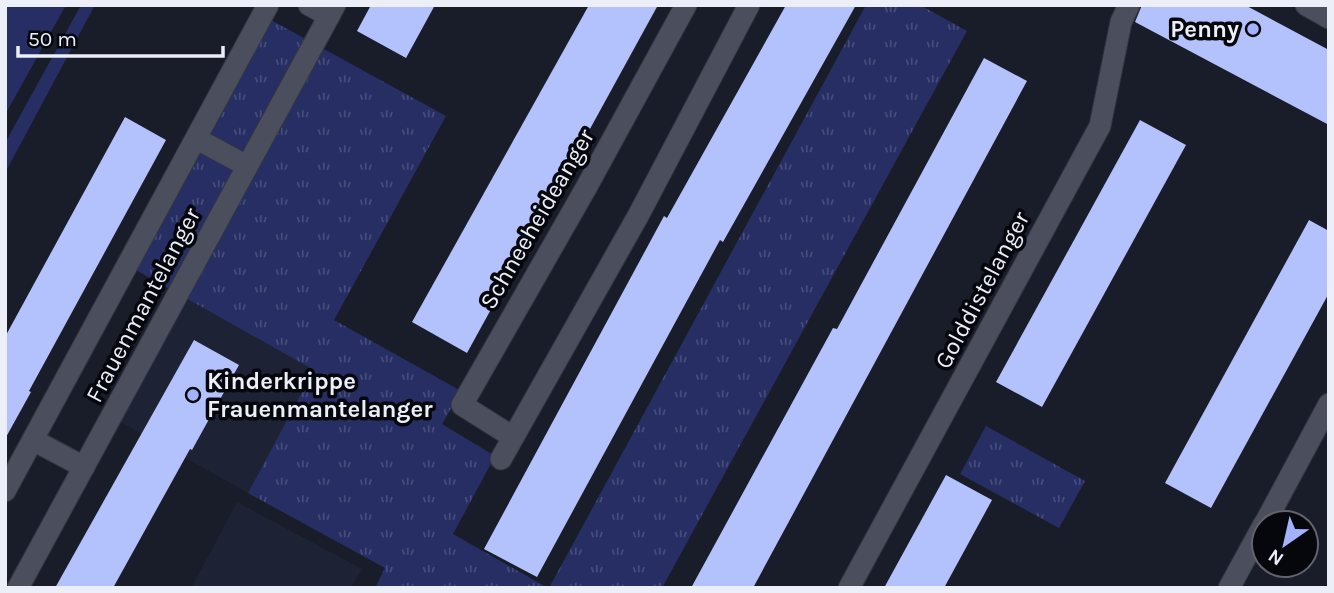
<svg xmlns="http://www.w3.org/2000/svg" width="1334" height="593" viewBox="0 0 1334 593" font-family="Karla,sans-serif">
<style>
.built{fill:#1e2235}
.grass{fill:#272e64}
.park{fill:url(#park-tufts)}
.building{fill:#b3c1fc}
.lines{fill:none;stroke-linecap:round;stroke-linejoin:round}
.minor-casing{stroke:#333540;stroke-width:23}
.minor{stroke:#4a4e5d;stroke-width:21}
.poi-dot{fill:#a2b2fd;stroke:#06070d;stroke-width:2.5}
.labels{text-anchor:middle;dominant-baseline:central;stroke-width:7;stroke-linejoin:round;paint-order:stroke}
.poi-label{font-size:24px;font-weight:bold;fill:#eceef8;stroke:#06070d;text-anchor:end}
.street-label{font-size:24px;fill:#eceef8;stroke:#06070d}
</style>
<defs>
<pattern id="park-tufts" width="24" height="20" patternUnits="userSpaceOnUse" patternTransform="scale(1.75)"><rect width="24" height="20" fill="#272e64"/><path d="M3 7l-1-3M5 7V3M7 7l1-3M15 17l-1-3M17 17v-4M19 17l1-3" fill="none" stroke="#464d7b"/></pattern>
</defs>
<rect width="100%" height="100%" fill="#191c29"/>
<g class="built">
<polygon points="185,298 315,370 248,493 117,420"/>
<polygon points="237,502 362,569 351,588 191,588"/>
</g>
<g class="grass">
<polygon points="5,5 66,5 5,115"/>
<polygon points="81,5 95,5 5,173 5,143"/>
</g>
<g class="park">
<polygon points="866,5 920,5 967,31 662,588 549,588"/>
<polygon points="271,20 446,116 334,320 461,391 442,424 495,456 453,534 548,588 375,588 385,568 248,493 314,370 134,269"/>
<polygon points="986,426 1085,481 1059,528 960,474"/>
</g>
<g class="building">
<polygon points="371,5 435,5 406,58 357,31"/>
<polygon points="589,5 658,5 467,353 412,322"/>
<polygon points="786,5 856,5 723,242 720,240 537,577 484,549 664,216 667,218"/>
<polygon points="1142,5 1245,5 1329,50 1329,125 1135,22"/>
<polygon points="984,58 1027,81 753,588 691,588 833,328 837,329"/>
<polygon points="125,117 166,140 29,391 31,392 5,439 5,337"/>
<polygon points="1140,120 1186,145 1042,407 996,382"/>
<polygon points="1309,220 1329,231 1329,293 1211,508 1165,483"/>
<polygon points="194,340 239,365 192,450 190,449 113,588 55,588"/>
<polygon points="946,475 992,500 944,588 884,588"/>
</g>
<g class="lines">
<defs>
<g id="minor">
<polyline points="309,5 329,16"/>
<polyline points="1306,5 1329,18"/>
<polyline points="197,139 247,166"/>
<polyline points="513,437 462,405 586,188 686,5"/>
<polyline points="33,440 84,467"/>
<polyline points="501,459 638,216 749,5"/>
<polyline points="5,491 268,5"/>
<polyline points="1265,523 1329,404"/>
<polyline points="18,588 335,5"/>
<polyline points="849,588 1100,126 1121,22 1129,5"/>
<polyline points="1229,588 1264,524"/>
</g>
</defs>
<use href="#minor" class="minor-casing"/>
<use href="#minor" class="minor"/>
</g>
<g class="poi-dot">
<circle cx="1253" cy="29" r="7"/>
<circle cx="193" cy="395" r="7"/>
</g>
<g class="labels">
<g class="poi-label">
<text x="1239" y="29">Penny</text>
<text x="207" y="381" text-anchor="start">Kinderkrippe<tspan x="207" dy="28">Frauenmantelanger</tspan></text>
</g>
<g class="street-label">
<text transform="translate(537 219) rotate(-60)">Schneeheideanger</text>
<text transform="translate(982 290) rotate(-62)">Golddistelanger</text>
<text transform="translate(143 305) rotate(-62)">Frauenmantelanger</text>
</g>
</g>
<rect width="1334" height="593" fill="none" stroke="#eceef8" stroke-width="14"/>
<g transform="translate(1285 544) rotate(214)"><circle r="33" fill="#06070d" stroke="#62636b" stroke-width="2"/>
<path d="M0-5L12 26L0 18L-12 26Z" fill="#a2b2fd"/>
<text y="-10" font-size="19" font-weight="bold" text-anchor="middle" fill="#eceef8">N</text>
</g>
<path d="M18 46v10h205v-10" fill="none" stroke="#eceef8" stroke-width="3.5"/>
<text x="28" y="46" font-size="21" fill="#eceef8" stroke="#06070d" stroke-width="5" paint-order="stroke">50 m</text>
</svg>
